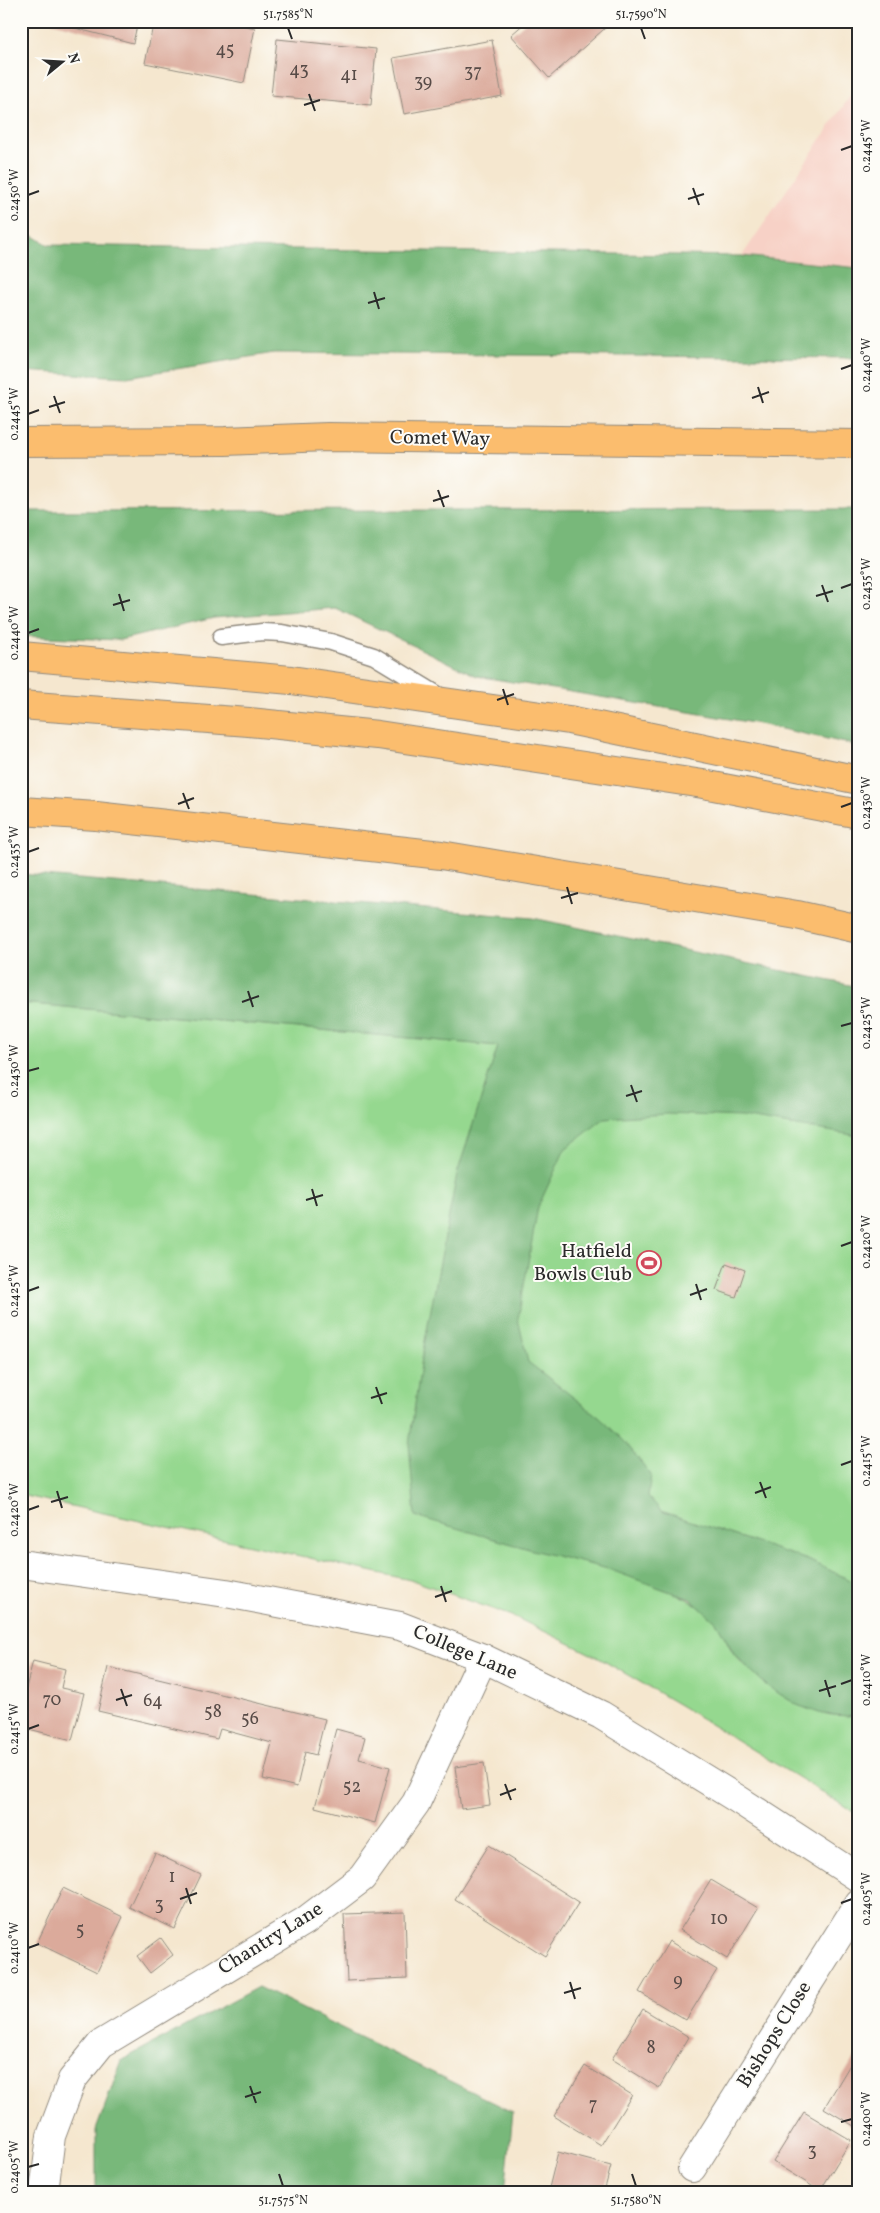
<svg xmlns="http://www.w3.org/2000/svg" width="880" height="2213" viewBox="0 0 880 2213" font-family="Vollkorn,serif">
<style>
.built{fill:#f7d1c6}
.green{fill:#95d88f;stroke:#60825d}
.forest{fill:#78b87a;stroke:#527252}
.building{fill:#dbaa9b}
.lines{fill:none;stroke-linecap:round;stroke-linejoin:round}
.lane-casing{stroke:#90897d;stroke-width:19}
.street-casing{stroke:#90897d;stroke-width:30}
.primary-casing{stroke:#90897d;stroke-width:30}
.highway-casing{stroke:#90897d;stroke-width:30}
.lane{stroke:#fff;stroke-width:16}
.street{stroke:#fff;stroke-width:28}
.primary{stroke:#fbbd6e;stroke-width:28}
.highway{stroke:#fbbd6e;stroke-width:28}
.ticks{fill:none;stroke:#2b2b2b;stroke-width:2}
.labels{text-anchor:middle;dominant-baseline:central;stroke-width:4;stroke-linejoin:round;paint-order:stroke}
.number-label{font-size:18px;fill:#574b47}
.street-label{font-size:20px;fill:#2b2b2b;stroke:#fdfcf7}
.poi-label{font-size:20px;fill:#2b2b2b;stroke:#fdfcf7;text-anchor:end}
.neatline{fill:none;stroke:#2b2b2b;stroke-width:2}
.ticks-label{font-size:12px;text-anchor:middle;fill:#2b2b2b}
</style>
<rect width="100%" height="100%" fill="#fdfcf7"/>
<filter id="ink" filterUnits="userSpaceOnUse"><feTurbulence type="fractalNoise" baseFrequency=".02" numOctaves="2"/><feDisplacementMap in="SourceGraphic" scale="10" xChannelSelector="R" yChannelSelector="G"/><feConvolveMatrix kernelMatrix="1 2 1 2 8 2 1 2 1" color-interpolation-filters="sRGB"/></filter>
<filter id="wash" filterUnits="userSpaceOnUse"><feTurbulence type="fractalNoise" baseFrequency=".0096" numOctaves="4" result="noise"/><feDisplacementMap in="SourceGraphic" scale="20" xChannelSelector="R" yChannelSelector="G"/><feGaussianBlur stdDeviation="1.12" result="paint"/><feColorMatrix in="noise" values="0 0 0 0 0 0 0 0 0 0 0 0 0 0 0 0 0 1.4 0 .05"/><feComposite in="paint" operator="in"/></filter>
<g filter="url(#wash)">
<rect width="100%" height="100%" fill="#f5e7cf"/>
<polygon class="built" points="859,83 859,268 742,256"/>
<path class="green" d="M21 1003 499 1046 859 1131V1636L654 1585C677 1594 699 1602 715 1621 724 1631 727 1644 734 1654 738 1660 745 1665 751 1670 779 1697 818 1723 859 1713V1815L681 1706 597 1657 517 1618 415 1581 21 1495Z"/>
<g class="forest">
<polygon points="21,229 49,245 742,256 859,268 859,358 274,353 127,377 21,371"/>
<polygon points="859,509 859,746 759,724 477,676 335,608 214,618 120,640 21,636 21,511"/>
<polygon points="21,874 533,918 859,987 859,1136 741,1117 667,1114 605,1118 565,1149 538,1207 518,1319 528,1362 600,1418 626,1443 651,1475 648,1496 661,1511 808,1560 859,1584 859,1713 848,1716 822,1714 797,1705 767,1686 735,1655 716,1622 690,1599 608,1569 536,1551 415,1516 409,1444 423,1351 457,1174 498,1046 21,1003"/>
<polygon points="258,1987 513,2112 505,2192 96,2192 96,2130 122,2060"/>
</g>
<g id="blocks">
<g class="building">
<polygon points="47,21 138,21 133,43"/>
<polygon points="154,21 224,21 255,28 244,83 145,63"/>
<polygon points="527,21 613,21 549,78 511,35"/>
<polygon points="277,39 376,49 371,105 271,96"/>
<polygon points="492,40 502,96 404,114 393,58"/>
<polygon points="726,1263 745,1270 736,1297 716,1290"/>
<polygon points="33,1661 65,1669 61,1688 84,1693 72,1740 21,1727 21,1707"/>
<polygon points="108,1667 325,1719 316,1755 305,1752 297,1787 263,1779 272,1743 220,1729 217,1739 98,1711"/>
<polygon points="336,1729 365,1737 359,1759 390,1767 375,1823 315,1807"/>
<polygon points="484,1763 490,1805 461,1809 455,1767"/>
<polygon points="489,1845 579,1902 545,1956 455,1899"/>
<polygon points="155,1853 201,1875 175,1929 129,1907"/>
<polygon points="711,1880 758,1908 727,1959 680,1930"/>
<polygon points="63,1888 123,1917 97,1972 37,1943"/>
<polygon points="405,1912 407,1978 347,1981 344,1914"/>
<polygon points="161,1938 173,1955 150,1973 137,1956"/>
<polygon points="669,1941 717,1970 686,2020 639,1992"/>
<polygon points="643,2009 689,2037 659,2088 612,2059"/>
<polygon points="854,2058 859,2060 859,2129 824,2108"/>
<polygon points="585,2066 632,2095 601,2145 554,2116"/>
<polygon points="804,2112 851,2140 820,2191 773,2162"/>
<polygon points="558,2152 611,2166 604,2192 548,2192"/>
</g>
</g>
</g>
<g filter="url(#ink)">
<use href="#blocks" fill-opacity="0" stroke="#90897d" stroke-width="1"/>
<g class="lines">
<defs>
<polyline id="lane" points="221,637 262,632 282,633 331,642 374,656 440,696"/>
<g id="street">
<polyline points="21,1564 226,1593 400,1626 483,1658 601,1715 736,1798 859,1878"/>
<polyline points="692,2168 859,1903"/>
<polyline points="44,2192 51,2136 72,2080 101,2044 305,1921 362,1878 416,1803 483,1658"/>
</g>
<polyline id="primary" points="21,442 225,441 328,437 859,444"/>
<g id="highway">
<polyline points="21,656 291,680 569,720 859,780"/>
<polyline points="21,705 249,722 378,735 703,784 859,814"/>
<polyline points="21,811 96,816 441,855 797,915 859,929"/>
</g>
</defs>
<use href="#lane" class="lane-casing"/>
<use href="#street" class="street-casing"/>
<use href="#primary" class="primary-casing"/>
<use href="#highway" class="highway-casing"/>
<use href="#lane" class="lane"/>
<use href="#street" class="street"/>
<use href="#primary" class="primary"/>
<use href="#highway" class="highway"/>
</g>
</g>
<path class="ticks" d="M288 28 292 39M641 28 645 39M309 94 315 111M304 105 320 100M841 150 852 146M693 188 699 205M28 195 39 191M688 199 704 194M374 292 379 309M368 303 385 298M841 369 852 365M758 387 763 403M54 396 60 413M752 398 769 392M49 407 65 402M28 414 39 410M438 490 444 507M433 501 449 496M822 585 828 602M841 588 852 584M119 594 124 611M816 596 833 591M113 605 130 600M28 633 39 629M503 689 508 705M497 700 514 694M183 793 189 809M178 804 194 798M841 807 852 803M28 852 39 848M567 887 572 904M561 898 578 893M248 991 253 1007M242 1002 259 996M841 1026 852 1023M28 1071 39 1068M631 1085 637 1102M626 1096 642 1091M312 1189 317 1206M306 1200 323 1195M841 1246 852 1242M696 1284 701 1300M28 1291 39 1287M690 1295 707 1289M376 1387 382 1404M371 1398 387 1393M841 1465 852 1461M760 1482 766 1498M57 1491 62 1508M755 1493 771 1487M51 1502 68 1497M28 1510 39 1506M441 1586 446 1602M435 1597 452 1591M825 1680 830 1697M841 1684 852 1680M121 1689 127 1706M819 1691 836 1686M116 1700 132 1695M28 1729 39 1725M505 1784 511 1800M500 1795 516 1789M186 1888 191 1904M180 1899 197 1893M841 1903 852 1899M28 1948 39 1944M570 1982 575 1999M564 1993 581 1988M250 2086 256 2103M245 2097 261 2092M841 2122 852 2119M28 2167 39 2164M279 2174 283 2186M632 2174 636 2186"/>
<defs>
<symbol id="stadium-ring" viewBox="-11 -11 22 22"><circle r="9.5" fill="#fdfcf7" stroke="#d1495b" stroke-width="1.5"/><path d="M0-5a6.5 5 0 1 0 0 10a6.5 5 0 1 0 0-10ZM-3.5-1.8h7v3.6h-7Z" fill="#d1495b"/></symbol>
</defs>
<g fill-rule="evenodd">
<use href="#stadium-ring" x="635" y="1249" width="28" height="28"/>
</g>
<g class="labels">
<g class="number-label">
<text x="225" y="50">45</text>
<text x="299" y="70">43</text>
<text x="473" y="72">37</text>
<text x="349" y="75">41</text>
<text x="423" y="82">39</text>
<text x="52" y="1700">70</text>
<text x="153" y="1701">64</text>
<text x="213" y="1712">58</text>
<text x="250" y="1719">56</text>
<text x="352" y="1787">52</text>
<text x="172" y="1877">1</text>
<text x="159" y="1905">3</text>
<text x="719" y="1919">10</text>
<text x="80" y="1930">5</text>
<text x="678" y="1981">9</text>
<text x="651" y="2048">8</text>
<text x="593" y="2105">7</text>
<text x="812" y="2151">3</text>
</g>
<g class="street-label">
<text transform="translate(440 439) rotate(1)">Comet Way</text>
<text transform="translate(465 1653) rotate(23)">College Lane</text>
<text transform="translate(271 1939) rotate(-32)">Chantry Lane</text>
<text transform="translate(775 2035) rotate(-58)">Bishops Close</text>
</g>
<g class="poi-label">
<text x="632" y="1252">Hatfield<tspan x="632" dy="23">Bowls Club</tspan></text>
</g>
</g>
<rect width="880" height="2213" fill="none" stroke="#fdfcf7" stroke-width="55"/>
<g transform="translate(62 62) rotate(72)" stroke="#fdfcf7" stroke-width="4" paint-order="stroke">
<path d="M0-4L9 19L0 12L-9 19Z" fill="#2b2b2b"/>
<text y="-8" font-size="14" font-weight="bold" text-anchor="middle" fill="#2b2b2b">N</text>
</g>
<rect x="28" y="28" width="824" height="2158" class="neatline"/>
<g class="ticks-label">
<text x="288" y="18">51.7585°N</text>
<text x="641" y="18">51.7590°N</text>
<text transform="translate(866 146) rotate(-90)" y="4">0.2445°W</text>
<text transform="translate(14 195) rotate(-90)" y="4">0.2450°W</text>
<text transform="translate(866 365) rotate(-90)" y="4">0.2440°W</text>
<text transform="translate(14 414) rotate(-90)" y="4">0.2445°W</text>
<text transform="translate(866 584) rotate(-90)" y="4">0.2435°W</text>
<text transform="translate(14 633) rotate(-90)" y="4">0.2440°W</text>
<text transform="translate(866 803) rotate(-90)" y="4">0.2430°W</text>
<text transform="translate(14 852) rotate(-90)" y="4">0.2435°W</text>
<text transform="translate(866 1023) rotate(-90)" y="4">0.2425°W</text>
<text transform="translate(14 1071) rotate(-90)" y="4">0.2430°W</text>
<text transform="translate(866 1242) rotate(-90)" y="4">0.2420°W</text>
<text transform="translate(14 1291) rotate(-90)" y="4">0.2425°W</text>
<text transform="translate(866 1461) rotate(-90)" y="4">0.2415°W</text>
<text transform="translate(14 1510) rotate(-90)" y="4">0.2420°W</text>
<text transform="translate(866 1680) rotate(-90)" y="4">0.2410°W</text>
<text transform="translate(14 1729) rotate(-90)" y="4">0.2415°W</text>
<text transform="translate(866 1899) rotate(-90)" y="4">0.2405°W</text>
<text transform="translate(14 1948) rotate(-90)" y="4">0.2410°W</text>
<text transform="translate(866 2119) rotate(-90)" y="4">0.2400°W</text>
<text transform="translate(14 2167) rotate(-90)" y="4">0.2405°W</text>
<text x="283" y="2204">51.7575°N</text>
<text x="636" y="2204">51.7580°N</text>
</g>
</svg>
